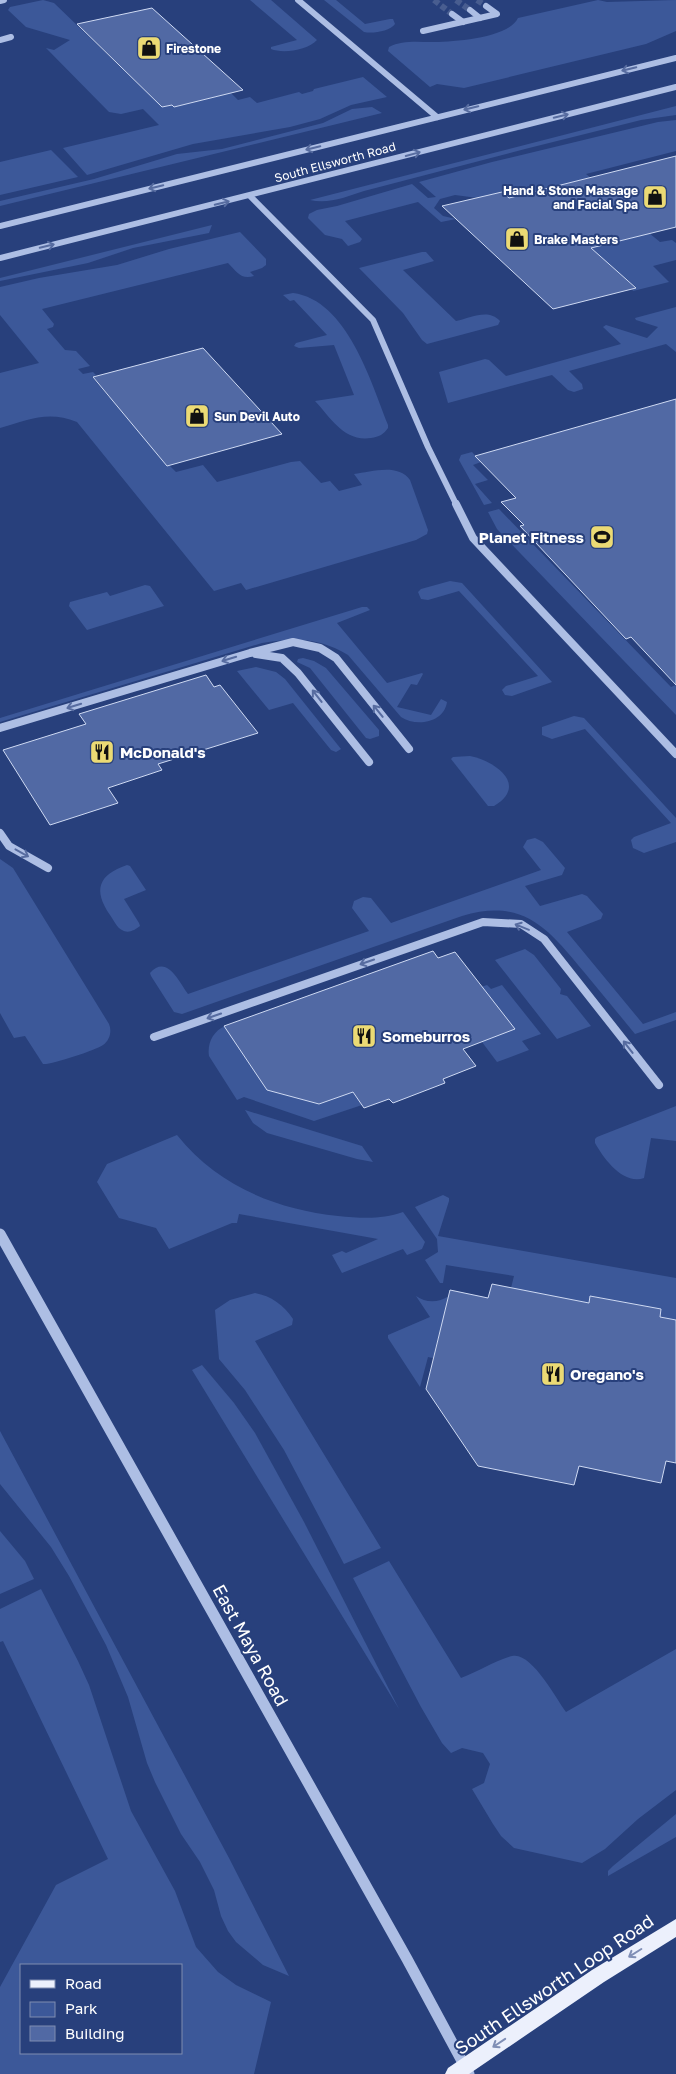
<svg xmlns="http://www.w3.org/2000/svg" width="676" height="2074" viewBox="0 0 676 2074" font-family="'Golos Text',sans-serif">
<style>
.green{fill:#3c5899;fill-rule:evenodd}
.building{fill:#5169a4;stroke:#cfdaf3}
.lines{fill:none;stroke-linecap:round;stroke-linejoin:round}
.minor-tunnel{stroke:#485d90;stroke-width:6;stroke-dasharray:6 3;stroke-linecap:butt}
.minor-far2{stroke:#adbee4;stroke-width:6}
.minor-far1{stroke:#adbee4;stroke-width:8}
.minor{stroke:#adbee4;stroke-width:11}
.major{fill:#ecf0fc;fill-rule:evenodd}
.oneway{stroke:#576ca0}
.oneway2{stroke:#808fb6}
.labels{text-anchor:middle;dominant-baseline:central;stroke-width:4;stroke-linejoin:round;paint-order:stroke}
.far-poi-label{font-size:12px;font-weight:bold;fill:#fff;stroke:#28407c;text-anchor:start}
.far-street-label{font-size:12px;fill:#fff;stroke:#28407c}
.poi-label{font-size:15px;font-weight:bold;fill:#fff;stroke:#28407c;text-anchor:start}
.near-street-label{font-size:18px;fill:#fff;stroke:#28407c}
</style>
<rect width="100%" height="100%" fill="#28407c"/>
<g class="green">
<polygon points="43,0 54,3 162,107 172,105 174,107 231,93 238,100 250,97 257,103 299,92 302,94 313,91 314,89 363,77 387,97 351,105 320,119 290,127 193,144 87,175 63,148 159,125 143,109 121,114 109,112 46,48 54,50 70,40 26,27 8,10 10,7"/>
<path d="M250 0H271L317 40C308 50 283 54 271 49V47L297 40Z"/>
<path d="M324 0H336L365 24 390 19H393L395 24C390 31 373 34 364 32Z"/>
<path d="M598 0 607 2 676 0V31L646 44 464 88 437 84 430 87 388 51 389 47C402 40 418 42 431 42 452 42 509 38 518 18Z"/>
<path d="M676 106V115L641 120 525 149 364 191C346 197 329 204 310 200Z"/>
<polygon points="372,107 382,113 0,206 0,201 94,179 177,154 222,149 323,123 352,109"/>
<polygon points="676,120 676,151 586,174 649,226 643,228 660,242 672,240 676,243 676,260 653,266 669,282 633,291 632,289 636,287 604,260 584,265 502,192 478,198 455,195 440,199 434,208 443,216 456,219 441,222 418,202 345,221 362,239 360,242 348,246 342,239 325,235 308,218 309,214 317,210 337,206 412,184 428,198 436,197 419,182 492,162 658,122"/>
<polygon points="51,150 78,177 0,195 0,162"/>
<polygon points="212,225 209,233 133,248 88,263 0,281 0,278"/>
<path d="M240 232 266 259V265L262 268 250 272 254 276C241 280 237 272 228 263L42 309 54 324 53 327 47 329 65 350 76 351 90 366 78 369 83 374 93 372 96 375 92 377 109 397H112L166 465H169L176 472 203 465 217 482 291 462 300 461 321 483 330 481 339 491 362 485 354 474C371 472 398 463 410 480L428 530 427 534 416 540 246 590 241 583 214 591 77 422C48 410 28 420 0 428V373L39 363 0 315V287L39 278 117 265 169 249Z"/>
<path d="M422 252H426L434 261 403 270 456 321C471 318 488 308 500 321L498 325 427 344 422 340 403 313 359 268Z"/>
<path d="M293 293C347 300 371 382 388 425V428C384 434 379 437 371 438 344 442 331 418 315 401L354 395 334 345 299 348 294 346 296 343 327 335 294 300 290 301 283 295Z"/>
<polygon points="676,307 676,352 666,344 569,371 582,384 583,389 574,392 568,390 552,375 448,403 439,372 485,359 489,360 506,376 621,344 603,327 606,325 647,338 658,327 636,320 635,318"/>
<polygon points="472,452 481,462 473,465 488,480 475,484 492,503 484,505 459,460 461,455"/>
<polygon points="499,509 671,687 676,685 676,715 497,529 488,512"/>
<polygon points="450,581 462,583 552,682 512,696 505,695 502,690 506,686 538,676 459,591 428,600 421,599 418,592 421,589"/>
<polygon points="145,585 150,586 164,606 87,630 69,606 70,602 107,592 110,596"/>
<path d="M362 607H367L370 610 337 623 387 683 422 673 423 674 417 685 411 684 397 707 431 715 441 699 447 702C444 723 416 727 401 717L348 655C321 638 294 637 262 643L0 722V718Z"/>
<polygon points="303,658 314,661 326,668 379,730 379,736 370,739 366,738 310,668 297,662 298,659"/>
<polygon points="256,667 276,672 285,679 341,749 336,752 331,750 293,703 269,710 237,671"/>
<polygon points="574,716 584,718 676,818 676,842 644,853 633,848 631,840 634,837 671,823 585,729 552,739 542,735 542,727"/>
<path d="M470 756C495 761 529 785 494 806H488L451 759 453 757Z"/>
<path d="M535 838 543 842 565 868 562 875 525 886 540 906 582 894 587 896 603 914 601 919 567 932 643 1024 676 1012V1020L635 1034C618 1013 601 993 584 972 549 930 524 897 462 916L182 1014 174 1012 151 976 150 973C167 954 179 982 188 994L369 931 352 908 354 901 363 897 371 898 391 923 541 870 523 847 527 840Z"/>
<path d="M0 859 13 868 109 1024C112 1031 110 1040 103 1045 96 1050 51 1065 43 1064L25 1036 14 1038 0 1013Z"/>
<path d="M127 865 130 866 146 890 124 899 139 923 140 926C135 930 128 934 122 930 117 928 113 919 110 915 93 890 98 875 127 865Z"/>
<polygon points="525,949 534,955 561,989 560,994 567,996 591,1026 557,1039 495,960"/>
<polygon points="487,985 491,989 502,985 541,1034 522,1041 529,1050 497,1062 482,1042 514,1029 481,987"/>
<path d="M225 1026 267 1090 319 1104 353 1092 362 1105 314 1121 244 1097 237 1100 209 1056C207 1044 213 1031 225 1026Z"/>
<path d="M676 1106V1141L651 1138 644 1178C623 1185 604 1159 595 1143V1139L597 1137Z"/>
<polygon points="245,1110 362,1146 373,1162 357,1159 267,1133 253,1123"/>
<path d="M177 1135C218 1186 275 1209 338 1216 360 1218 381 1220 403 1212L425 1242 422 1249 407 1255 403 1249 342 1273 332 1255 342 1251 346 1253 378 1239 239 1214 237 1223H232L169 1249 156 1228 119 1218 97 1182 107 1164Z"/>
<polygon points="443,1195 449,1198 449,1201 438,1236 676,1278 676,1320 660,1317 661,1309 591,1296 589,1303 511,1288 514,1276 446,1265 443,1283 440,1283 425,1260 438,1252 437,1239 415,1207"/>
<path d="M255 1293C271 1296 284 1305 293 1319L292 1325 255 1341 381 1548 344 1564 284 1450 245 1390 219 1359 215 1310 230 1300Z"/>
<path d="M416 1296C426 1303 438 1303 449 1296L433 1358 428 1357 420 1387 388 1338V1335L430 1317Z"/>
<polygon points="202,1365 234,1403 255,1433 304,1522 399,1709 192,1370"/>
<polygon points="0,1431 229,1858 289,1976 263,1965 236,1942 228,1931 221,1916 214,1890 200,1862 181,1834 155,1782 147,1763 128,1697 106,1645 69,1576 51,1547 0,1484"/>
<polygon points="0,1531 25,1561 34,1579 0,1594"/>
<path d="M389 1561 461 1678C478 1672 494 1661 512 1656 531 1651 556 1698 566 1712L676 1649V1790L638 1819 605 1849 582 1863 514 1848 501 1836 493 1824 472 1789 484 1783 490 1764 483 1753 462 1748 451 1753 442 1743 421 1707 353 1578Z"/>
<path d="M41 1589 78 1661 89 1685 131 1811 175 1891 196 1947 218 1972 236 1985 271 2002 254 2074H0V1987L56 1885 108 1859 3 1641 0 1642V1609ZM21 1965H181V2053H21Z"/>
<polygon points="676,1814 676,1837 608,1876 608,1871 613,1866"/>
</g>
<g class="building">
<polygon points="152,8 243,90 174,107 172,105 162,107 77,24"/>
<polygon points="676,156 676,227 591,248 636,288 553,309 442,206 502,192 509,198"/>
<polygon points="203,348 282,434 167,466 93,377"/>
<polygon points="676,399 676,685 631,637 626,639 520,526 524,525 501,502 516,498 475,456"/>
<polygon points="206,675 214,687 220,685 258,733 158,764 162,770 108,788 118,803 50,825 3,750 86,724 79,714"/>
<polygon points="433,951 438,958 455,952 515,1029 463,1049 476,1066 443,1079 445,1083 393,1103 389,1099 364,1108 353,1092 319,1104 267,1090 224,1026"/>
<polygon points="492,1284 589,1303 590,1296 661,1309 660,1317 676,1320 676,1463 666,1461 661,1483 579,1466 574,1485 478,1466 426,1389 450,1290 488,1298"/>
</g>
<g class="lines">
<g class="minor-tunnel">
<polyline points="434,0 452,14"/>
<polyline points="456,0 470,10"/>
<polyline points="477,0 486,6"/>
</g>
<g class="minor-far2">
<polyline points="298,0 437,117"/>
<polyline points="0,1 4,0"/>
<polyline points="470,10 480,18"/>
<polyline points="452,14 463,22"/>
<polyline points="423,31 497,14 486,6"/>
<polyline points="0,40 11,37"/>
<polyline points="250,196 373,320 428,447 457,506"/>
<polyline points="0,226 676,58"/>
<polyline points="0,258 676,87"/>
</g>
<g class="minor-far1">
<polyline points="456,504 473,538 676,754"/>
<polyline points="256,654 282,658 298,673 369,762"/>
<polyline points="0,728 250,653 293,642 320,648 336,658 409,749"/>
<polyline points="0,833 9,846 48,868"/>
<polyline points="154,1037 483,922 521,924 544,939 659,1085"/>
</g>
<polyline class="minor" points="0,1234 407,1959 469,2074"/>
<polygon class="major" points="676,1919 676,1937 604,1982 469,2074 445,2074 448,2068 592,1970"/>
</g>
<defs><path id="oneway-shaft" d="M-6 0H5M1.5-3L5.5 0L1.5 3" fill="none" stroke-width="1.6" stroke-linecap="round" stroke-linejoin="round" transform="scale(1.25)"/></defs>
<g class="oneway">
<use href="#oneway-shaft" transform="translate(629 69) rotate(166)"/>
<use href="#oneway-shaft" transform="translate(471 108) rotate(166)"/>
<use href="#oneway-shaft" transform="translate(561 116) rotate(-14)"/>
<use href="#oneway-shaft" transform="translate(313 148) rotate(166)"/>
<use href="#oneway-shaft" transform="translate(413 154) rotate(-15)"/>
<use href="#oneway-shaft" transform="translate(156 187) rotate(166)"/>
<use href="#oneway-shaft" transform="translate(222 203) rotate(-14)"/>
<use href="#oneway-shaft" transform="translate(47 246) rotate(-14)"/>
<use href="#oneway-shaft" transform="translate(229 659) rotate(163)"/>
<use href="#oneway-shaft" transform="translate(317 696) rotate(-128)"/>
<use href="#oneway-shaft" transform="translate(74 706) rotate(163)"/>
<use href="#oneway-shaft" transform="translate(378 711) rotate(-129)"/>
<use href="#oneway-shaft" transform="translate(22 853) rotate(29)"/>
<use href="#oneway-shaft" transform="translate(522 927) rotate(-158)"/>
<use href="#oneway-shaft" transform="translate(367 962) rotate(161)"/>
<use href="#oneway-shaft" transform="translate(214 1016) rotate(161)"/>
<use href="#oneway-shaft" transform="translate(628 1047) rotate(-128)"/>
</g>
<g class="oneway2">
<use href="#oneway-shaft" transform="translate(635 1953) rotate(148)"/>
<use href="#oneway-shaft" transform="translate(499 2043) rotate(146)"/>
</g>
<defs>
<symbol id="shop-square" viewBox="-11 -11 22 22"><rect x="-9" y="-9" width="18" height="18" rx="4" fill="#ebda74" stroke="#28407c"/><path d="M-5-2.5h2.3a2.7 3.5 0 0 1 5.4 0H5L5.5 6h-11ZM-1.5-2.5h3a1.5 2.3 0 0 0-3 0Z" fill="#111"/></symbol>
<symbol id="stadium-square" viewBox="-11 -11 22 22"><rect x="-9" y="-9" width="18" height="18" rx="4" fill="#ebda74" stroke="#28407c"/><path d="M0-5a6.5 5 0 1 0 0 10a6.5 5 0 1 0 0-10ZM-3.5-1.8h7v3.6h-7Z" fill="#111"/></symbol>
<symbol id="restaurant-square" viewBox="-11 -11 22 22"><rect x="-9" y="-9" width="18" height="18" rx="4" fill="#ebda74" stroke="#28407c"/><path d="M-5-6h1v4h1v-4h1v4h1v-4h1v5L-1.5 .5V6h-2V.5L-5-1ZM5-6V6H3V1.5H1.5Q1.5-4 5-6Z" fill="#111"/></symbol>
</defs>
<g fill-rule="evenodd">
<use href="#shop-square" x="135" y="34" width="28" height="28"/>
<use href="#shop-square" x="641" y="183" width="28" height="28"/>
<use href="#shop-square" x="503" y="225" width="28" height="28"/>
<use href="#shop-square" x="183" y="402" width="28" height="28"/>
<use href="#stadium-square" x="588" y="523" width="28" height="28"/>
<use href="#restaurant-square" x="88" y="738" width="28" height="28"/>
<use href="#restaurant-square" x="350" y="1022" width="28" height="28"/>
<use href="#restaurant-square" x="539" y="1360" width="28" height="28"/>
</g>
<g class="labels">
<g class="far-poi-label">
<text x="166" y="48">Firestone</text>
<text x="638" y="190" text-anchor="end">Hand &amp; Stone Massage<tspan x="638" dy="14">and Facial Spa</tspan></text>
<text x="534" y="239">Brake Masters</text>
<text x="214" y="416">Sun Devil Auto</text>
</g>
<g class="far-street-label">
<text transform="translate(335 162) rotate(-15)">South Ellsworth Road</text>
</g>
<g class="poi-label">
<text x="584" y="537" text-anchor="end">Planet Fitness</text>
<text x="120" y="752">McDonald's</text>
<text x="382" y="1036">Someburros</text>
<text x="570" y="1374">Oregano's</text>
</g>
<g class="near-street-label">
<text transform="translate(251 1645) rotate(61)">East Maya Road</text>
<text transform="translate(554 1984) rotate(-34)">South Ellsworth Loop Road</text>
</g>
</g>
<rect x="20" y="1964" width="162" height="90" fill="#28407c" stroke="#7e8cb0"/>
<rect x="30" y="1980" width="25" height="8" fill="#ecf0fc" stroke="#7e8cb0"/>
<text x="65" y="1989" font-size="15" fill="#ffffff">Road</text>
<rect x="30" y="2002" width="25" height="15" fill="#3c5899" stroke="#7e8cb0"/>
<text x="65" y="2014" font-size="15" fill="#ffffff">Park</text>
<rect x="30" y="2026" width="25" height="15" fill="#5169a4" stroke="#7e8cb0"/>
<text x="65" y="2039" font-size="15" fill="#ffffff">Building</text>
</svg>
